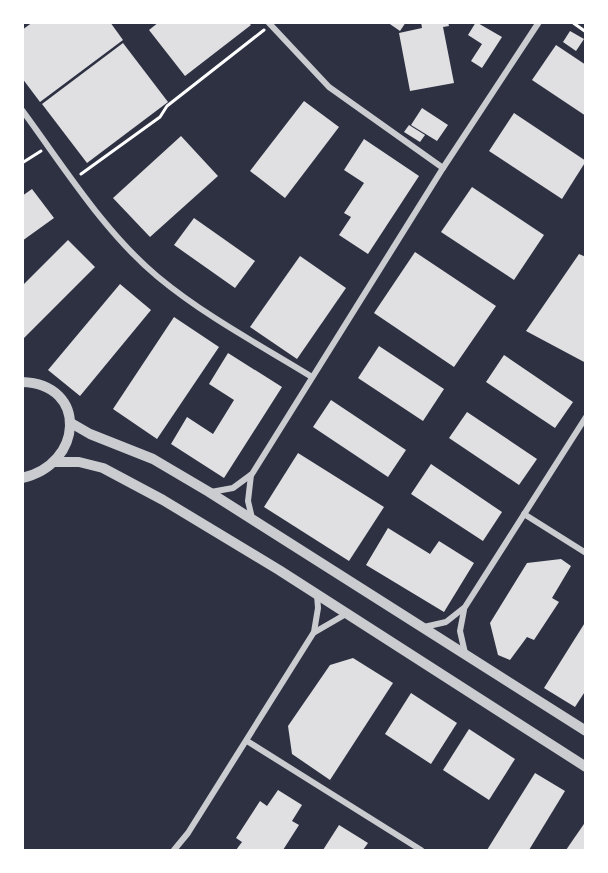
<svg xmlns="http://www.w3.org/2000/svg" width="608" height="873" viewBox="0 0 608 873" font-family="Mulish,sans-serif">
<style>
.building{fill:#e0e0e3}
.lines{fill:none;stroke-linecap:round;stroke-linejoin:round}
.path{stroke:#fff;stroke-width:3}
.minor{stroke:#caccd0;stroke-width:6}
.tertiary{stroke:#caccd0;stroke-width:10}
</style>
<rect width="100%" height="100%" fill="#2d3142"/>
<g class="building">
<polygon points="33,22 110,22 123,40 40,102 22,78 22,30"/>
<polygon points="159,22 248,22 251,25 185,76 149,30"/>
<polygon points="387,22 406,22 400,31"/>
<polygon points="421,22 448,22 449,26 443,27 454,83 410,91 399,33 422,28"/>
<polygon points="476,22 502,37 482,68 471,61 482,44 468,35"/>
<polygon points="570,31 584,39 576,51 563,42"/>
<polygon points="123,43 168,102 87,163 42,104"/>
<polygon points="556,45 586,65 586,116 532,80"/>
<polygon points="304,101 339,127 285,198 250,171"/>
<polygon points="422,108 448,125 437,141 411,125"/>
<polygon points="514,113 586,161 562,199 489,151"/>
<polygon points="409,125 425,135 420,142 404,132"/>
<polygon points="181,136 218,176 150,237 113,198"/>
<polygon points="364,139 419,176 368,254 339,235 351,217 344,213 364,183 344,170"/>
<polygon points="472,187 544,235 514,280 441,232"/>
<polygon points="32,189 54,218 22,241 22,196"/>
<polygon points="194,218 255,261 235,288 174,245"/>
<polygon points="68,240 95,267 22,340 22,286"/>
<polygon points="415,252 496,306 454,367 374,313"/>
<polygon points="579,254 586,257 586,363 526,331"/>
<polygon points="300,256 346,288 297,359 250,327"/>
<polygon points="120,284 151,310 80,396 48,370"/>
<polygon points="174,317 219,347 157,439 113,409"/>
<polygon points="379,346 444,389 423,421 358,378"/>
<polygon points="228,353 282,387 224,478 171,444 187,417 213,434 234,400 209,384"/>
<polygon points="504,355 573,402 555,428 486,382"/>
<polygon points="331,400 406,450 388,477 313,427"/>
<polygon points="467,412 537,459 519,485 449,438"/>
<polygon points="298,453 384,507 349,561 264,507"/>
<polygon points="431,464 502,512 483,541 411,494"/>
<polygon points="388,528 430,554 439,541 474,563 444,612 366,565"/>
<polygon points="561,559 571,566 552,598 559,602 534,640 527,637 510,660 498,655 490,623 527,563"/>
<polygon points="586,621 586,690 575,707 544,688"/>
<polygon points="353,658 393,683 330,780 292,754 288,726 330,665"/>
<polygon points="411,693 457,723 431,764 385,734"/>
<polygon points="469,729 515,759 489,800 443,770"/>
<polygon points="535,773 565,791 529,850 487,850"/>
<polygon points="278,790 302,805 292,821 299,825 283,850 236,850 242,842 236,838 260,801 267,806"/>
<polygon points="586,821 586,850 566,850"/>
<polygon points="339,825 368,843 363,850 323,850"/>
</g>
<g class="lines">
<g class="path">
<polyline points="572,22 586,32"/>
<polyline points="22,163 41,151"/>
<polyline points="81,174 160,117 167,106 264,30"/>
</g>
<g class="minor">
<polyline points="268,22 329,87 443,168"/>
<path d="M22 110C64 167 104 232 158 277 205 316 260 345 312 377"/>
<polyline points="251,475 248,501 252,518"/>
<polyline points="211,492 233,488 252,474 443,168 539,22"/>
<polyline points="524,514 586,553"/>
<polyline points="464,610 460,631 465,653"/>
<polyline points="424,627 446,622 465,607 586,417"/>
<polyline points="315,632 346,614"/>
<polyline points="247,741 421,850"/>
<polyline points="174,850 188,833 314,632 318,608 317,595"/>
</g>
<g class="tertiary">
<path d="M22 382C89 384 83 465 22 478"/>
<polyline points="71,423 90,434 153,459 209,492 586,731"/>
<polyline points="55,462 79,462 103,468 163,500 279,570 586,767"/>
</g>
</g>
<rect width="608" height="873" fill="none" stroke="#ffffff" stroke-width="48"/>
</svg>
